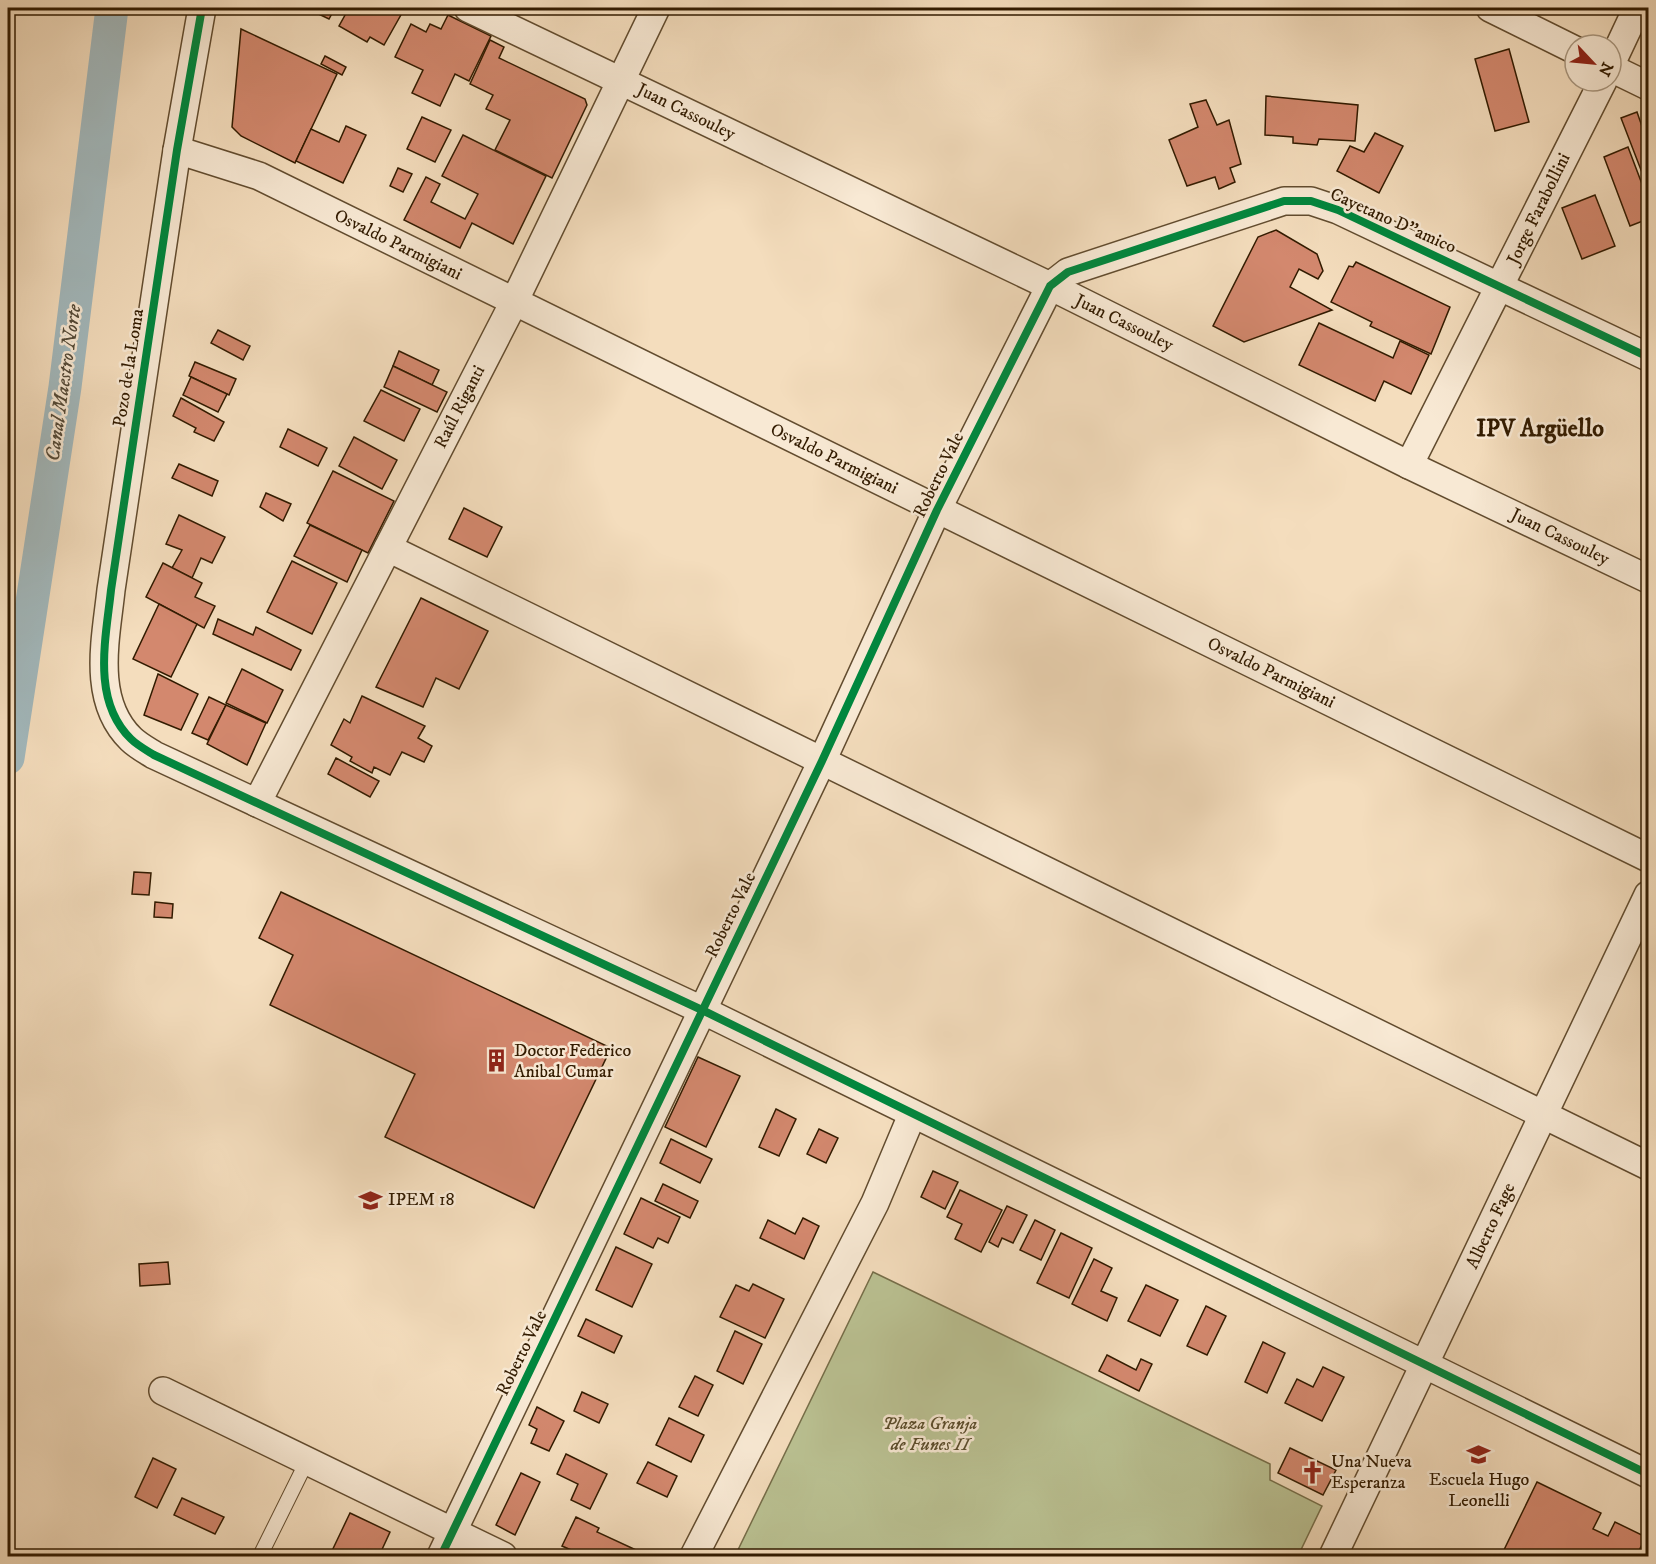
<svg xmlns="http://www.w3.org/2000/svg" width="1656" height="1564" viewBox="0 0 1656 1564" font-family="'IM FELL DW Pica',serif">
<style>
.green{fill:#bac192;stroke:#766e49;stroke-width:1.5}
.lines{fill:none;stroke-linecap:round;stroke-linejoin:round}
.canal{stroke:#a2b8bc;stroke-width:33}
.building{fill:#d3886e;stroke:#321b00;stroke-width:1.5}
.service-casing{stroke:#624c2f;stroke-width:16}
.minor-casing{stroke:#624c2f;stroke-width:30}
.service{stroke:#f8e9d4;stroke-width:14}
.minor{stroke:#f8e9d4;stroke-width:27}
.cycleway-casing{stroke:#f8e9d4;stroke-width:11}
.cycleway{stroke:#00873e;stroke-width:8}
.labels{text-anchor:middle;dominant-baseline:central;stroke-width:5;stroke-linejoin:round;paint-order:stroke}
.street-label{font-size:18px;fill:#321b00;stroke:#f8e9d4}
.poi-label{font-size:18px;fill:#321b00;stroke:#f8e9d4;text-anchor:start}
.park-label{font-size:18px;font-style:italic;fill:#5b4d2c;stroke:#f8e9d4}
.water-label{font-size:20px;font-style:italic;fill:#544a38;stroke:#f8e9d4}
.district-label{font-size:24px;font-weight:bold;fill:#321b00;stroke:#f8e9d4}
</style>
<rect width="100%" height="100%" fill="#f4ddbd"/>
<filter id="stains"><feTurbulence type="fractalNoise" baseFrequency=".00333" numOctaves="4"/><feColorMatrix values="0 0 0 0 .2 0 0 0 0 .09 0 0 0 0 .02 0 0 0 .5 -.17"/></filter>
<radialGradient id="worn" r=".72"><stop offset=".6" stop-color="#630" stop-opacity="0"/><stop offset="1" stop-color="#630" stop-opacity=".3"/></radialGradient>
<polygon class="green" points="873,1272 1270,1464 1270,1480 1322,1506 1298,1556 735,1556"/>
<g class="lines">
<polyline class="canal" points="8,758 65,387 112,8"/>
</g>
<g class="building">
<polygon points="306,8 335,8 329,19"/>
<polygon points="349,8 393,8 402,13 384,45 370,37 367,42 339,26"/>
<polygon points="448,15 491,36 469,81 455,74 440,106 412,93 423,70 395,57 411,24 426,32 430,24 441,29"/>
<polygon points="241,29 337,74 295,163 241,136 232,127"/>
<polygon points="490,40 504,47 499,58 585,99 587,105 552,178 495,150 510,120 486,109 493,95 470,84"/>
<polygon points="1509,49 1529,122 1495,131 1475,59"/>
<polygon points="325,56 346,67 342,75 321,64"/>
<polygon points="1266,96 1358,105 1355,141 1319,139 1317,145 1293,143 1293,137 1265,135"/>
<polygon points="1206,100 1217,125 1229,120 1241,164 1230,168 1235,182 1219,189 1215,177 1187,186 1169,140 1198,127 1190,104"/>
<polygon points="1637,112 1646,138 1648,137 1648,182 1646,183 1621,118"/>
<polygon points="422,117 451,130 435,162 407,149"/>
<polygon points="346,126 366,135 343,183 296,161 311,129 339,142"/>
<polygon points="1375,133 1403,146 1379,193 1337,171 1350,146 1364,152"/>
<polygon points="463,135 546,176 513,244 472,223 460,248 404,220 426,177 440,184 431,202 465,219 478,194 442,176"/>
<polygon points="1628,147 1648,200 1648,219 1630,226 1604,157"/>
<polygon points="398,168 412,174 403,192 390,186"/>
<polygon points="1595,195 1615,246 1582,259 1562,208"/>
<polygon points="1276,230 1317,254 1323,271 1318,279 1299,269 1290,287 1332,310 1244,342 1213,326 1258,237"/>
<polygon points="1356,262 1450,307 1431,354 1370,326 1372,322 1331,302 1349,266 1353,267"/>
<polygon points="1319,323 1393,358 1400,341 1429,355 1411,394 1384,381 1375,401 1299,365"/>
<polygon points="218,330 250,346 243,360 211,343"/>
<polygon points="399,351 439,370 432,385 393,366"/>
<polygon points="195,362 236,379 229,395 189,376"/>
<polygon points="393,366 447,392 437,412 384,387"/>
<polygon points="191,377 227,394 218,412 183,395"/>
<polygon points="381,390 420,409 404,441 364,421"/>
<polygon points="181,398 224,422 214,441 194,432 196,428 173,416"/>
<polygon points="288,429 327,448 318,466 280,447"/>
<polygon points="354,437 397,460 382,489 339,466"/>
<polygon points="179,464 218,481 212,496 172,478"/>
<polygon points="333,471 394,501 368,553 307,523"/>
<polygon points="266,493 291,504 283,521 260,507"/>
<polygon points="464,508 502,527 487,557 449,539"/>
<polygon points="179,515 225,537 212,563 201,558 192,578 172,568 182,550 166,544"/>
<polygon points="310,525 362,550 347,582 294,556"/>
<polygon points="292,561 337,583 312,634 267,612"/>
<polygon points="163,563 202,583 195,597 215,606 204,628 146,597"/>
<polygon points="421,598 488,631 459,689 436,678 423,707 376,687"/>
<polygon points="159,604 197,624 171,677 133,659"/>
<polygon points="218,619 253,635 256,627 301,650 291,670 213,634"/>
<polygon points="242,669 283,690 267,723 226,703"/>
<polygon points="158,674 198,694 181,730 144,715"/>
<polygon points="362,696 425,726 418,738 432,746 424,762 402,752 390,775 374,767 372,773 350,761 352,757 331,745 344,719 350,723"/>
<polygon points="209,697 226,705 208,740 192,733"/>
<polygon points="226,705 266,723 247,765 207,744"/>
<polygon points="336,758 379,781 370,797 328,774"/>
<polygon points="134,872 151,873 149,895 132,894"/>
<polygon points="281,892 611,1048 534,1208 385,1137 415,1074 270,1005 293,955 259,938"/>
<polygon points="155,902 173,904 172,918 154,917"/>
<polygon points="698,1057 740,1076 706,1147 665,1127"/>
<polygon points="776,1109 796,1119 779,1156 759,1147"/>
<polygon points="819,1129 838,1138 826,1163 807,1154"/>
<polygon points="671,1139 712,1159 700,1183 660,1163"/>
<polygon points="933,1171 958,1182 945,1209 921,1197"/>
<polygon points="663,1184 698,1201 690,1218 655,1201"/>
<polygon points="960,1190 1002,1210 981,1252 955,1239 962,1224 947,1217"/>
<polygon points="641,1198 680,1217 668,1243 658,1238 653,1248 624,1234"/>
<polygon points="1007,1206 1027,1215 1013,1243 1002,1238 998,1247 989,1242"/>
<polygon points="803,1218 819,1226 804,1259 760,1238 768,1220 795,1234"/>
<polygon points="1035,1220 1055,1230 1041,1260 1020,1250"/>
<polygon points="1061,1233 1092,1248 1069,1298 1037,1283"/>
<polygon points="616,1247 652,1264 632,1307 596,1290"/>
<polygon points="1094,1259 1112,1268 1101,1291 1117,1298 1107,1321 1072,1304"/>
<polygon points="168,1262 170,1284 140,1286 139,1264"/>
<polygon points="753,1284 784,1299 765,1338 720,1317 736,1285 749,1291"/>
<polygon points="1146,1285 1178,1300 1160,1336 1128,1321"/>
<polygon points="1206,1306 1226,1316 1207,1355 1187,1346"/>
<polygon points="586,1319 622,1336 614,1353 578,1336"/>
<polygon points="735,1331 762,1344 743,1384 717,1371"/>
<polygon points="1263,1342 1285,1353 1267,1393 1245,1382"/>
<polygon points="1107,1355 1136,1370 1141,1359 1152,1364 1139,1391 1099,1371"/>
<polygon points="1323,1367 1344,1377 1322,1421 1285,1403 1297,1379 1313,1387"/>
<polygon points="695,1376 713,1385 698,1416 679,1407"/>
<polygon points="582,1392 608,1404 599,1423 574,1411"/>
<polygon points="537,1407 564,1421 549,1451 531,1443 537,1429 529,1425"/>
<polygon points="669,1418 704,1435 691,1462 656,1445"/>
<polygon points="1290,1448 1336,1470 1323,1495 1278,1473"/>
<polygon points="566,1454 607,1474 590,1509 571,1500 578,1484 557,1474"/>
<polygon points="153,1458 176,1469 157,1508 135,1497"/>
<polygon points="648,1462 677,1476 667,1497 637,1483"/>
<polygon points="521,1473 540,1482 515,1535 496,1525"/>
<polygon points="1537,1482 1601,1513 1593,1529 1608,1536 1615,1522 1646,1537 1636,1556 1501,1556"/>
<polygon points="182,1498 224,1517 215,1534 174,1515"/>
<polygon points="350,1513 390,1532 379,1556 330,1555"/>
<polygon points="576,1517 599,1528 597,1532 649,1556 585,1556 562,1546"/>
</g>
<g class="lines">
<defs>
<polyline id="service" points="260,1556 307,1461"/>
<g id="minor">
<path d="M202 8 177 150 111 590C106 638 91 700 131 739 137 745 146 750 154 755L702 1010 1648 1474"/>
<polyline points="468,8 1050,286 1409,465 1648,579"/>
<polyline points="1490,8 1575,50"/>
<polyline points="1611,64 1635,13"/>
<polyline points="1611,68 1648,86"/>
<polyline points="177,150 259,176 1648,858"/>
<polyline points="1409,465 1603,81"/>
<polyline points="388,548 1648,1166"/>
<polyline points="257,803 514,302 656,8"/>
<polyline points="163,1391 503,1556"/>
<polyline points="441,1556 822,761 937,510 1050,286 1068,272 1284,201 1311,201 1338,210 1648,357"/>
<polyline points="694,1556 875,1203 912,1115"/>
<polyline points="1333,1556 1648,895"/>
</g>
</defs>
<use href="#service" class="service-casing"/>
<use href="#minor" class="minor-casing"/>
<use href="#service" class="service"/>
<use href="#minor" class="minor"/>
<defs>
<g id="cycleway">
<path d="M202 8 177 150 111 590C106 638 91 700 131 739 137 745 146 750 154 755L702 1010 1648 1474"/>
<polyline points="441,1556 822,761 937,510 1050,286 1068,272 1284,201 1311,201 1338,210 1648,357"/>
</g>
</defs>
<use href="#cycleway" class="cycleway-casing"/>
<use href="#cycleway" class="cycleway"/>
</g>
<defs>
<symbol id="building-bare" viewBox="-9 -9 18 18"><path d="M-4-6H4V6H1V3H-1V6H-4ZM-2.5-4.3h1.7v1.8h-1.7ZM.8-4.3h1.7v1.8H.8ZM-2.5-1h1.7V.8h-1.7ZM.8-1h1.7V.8H.8Z" fill="#8f2418" stroke="#f8e9d4" stroke-width="2.5" paint-order="stroke"/></symbol>
<symbol id="school-bare" viewBox="-9 -9 18 18"><path d="M0-5L7-2L0 1L-7-2ZM-4 1L0 2.5L4 1V4Q0 6-4 4Z" fill="#8f2418" stroke="#f8e9d4" stroke-width="2.5" paint-order="stroke"/></symbol>
<symbol id="church-bare" viewBox="-9 -9 18 18"><path d="M-1.2-6h2.4v3.5h3.3v2.4h-3.3V6h-2.4V-.1h-3.3v-2.4h3.3Z" fill="#8f2418" stroke="#f8e9d4" stroke-width="2.5" paint-order="stroke"/></symbol>
</defs>
<g fill-rule="evenodd">
<use href="#building-bare" x="480" y="1044" width="33" height="33"/>
<use href="#school-bare" x="354" y="1184" width="33" height="33"/>
<use href="#school-bare" x="1462" y="1438" width="33" height="33"/>
<use href="#church-bare" x="1296" y="1456" width="33" height="33"/>
</g>
<g class="labels">
<g class="street-label">
<text transform="translate(686 112) rotate(26)">Juan Cassouley</text>
<text transform="translate(1539 209) rotate(-64)">Jorge Farabollini</text>
<text transform="translate(1393 221) rotate(24)">Cayetano D''amico</text>
<text transform="translate(398 245) rotate(26)">Osvaldo Parmigiani</text>
<text transform="translate(1124 323) rotate(26)">Juan Cassouley</text>
<text transform="translate(129 368) rotate(-81)">Pozo de la Loma</text>
<text transform="translate(460 407) rotate(-63)">Raúl Riganti</text>
<text transform="translate(834 459) rotate(26)">Osvaldo Parmigiani</text>
<text transform="translate(939 475) rotate(-64)">Roberto Vale</text>
<text transform="translate(1560 537) rotate(26)">Juan Cassouley</text>
<text transform="translate(1271 673) rotate(26)">Osvaldo Parmigiani</text>
<text transform="translate(731 915) rotate(-64)">Roberto Vale</text>
<text transform="translate(1491 1226) rotate(-65)">Alberto Fage</text>
<text transform="translate(522 1353) rotate(-64)">Roberto Vale</text>
</g>
<g class="poi-label">
<text x="514" y="1051">Doctor Federico<tspan x="514" dy="21">Anibal Cumar</tspan></text>
<text x="388" y="1200">IPEM 18</text>
<text x="1331" y="1462">Una Nueva<tspan x="1331" dy="21">Esperanza</tspan></text>
<text x="1479" y="1480" text-anchor="middle">Escuela Hugo<tspan x="1479" dy="21">Leonelli</tspan></text>
</g>
<g class="park-label">
<text x="930" y="1424">Plaza Granja<tspan x="930" dy="21">de Funes II</tspan></text>
</g>
<g class="water-label">
<text transform="translate(64 383) rotate(-82)">Canal Maestro Norte</text>
</g>
<g class="district-label">
<text x="1540" y="429">IPV Argüello</text>
</g>
</g>
<rect width="1656" height="1564" fill="none" stroke="#f4ddbd" stroke-width="30"/>
<rect x="9" y="9" width="1638" height="1546" fill="none" stroke="#321b00" stroke-width="3"/>
<rect x="15" y="15" width="1626" height="1534" fill="none" stroke="#321b00" stroke-width="1.5"/>
<g transform="translate(1593 63) rotate(116)"><circle r="28" fill="#f8e9d4" stroke="#a9977f" stroke-width="1.5"/>
<path d="M0-4.5L10 22L0 15L-10 22Z" fill="#8f2418"/>
<text y="-9" font-size="16" font-weight="bold" text-anchor="middle" fill="#321b00">N</text>
</g>
<rect width="100%" height="100%" filter="url(#stains)"/>
<rect width="100%" height="100%" fill="url(#worn)"/>
</svg>
